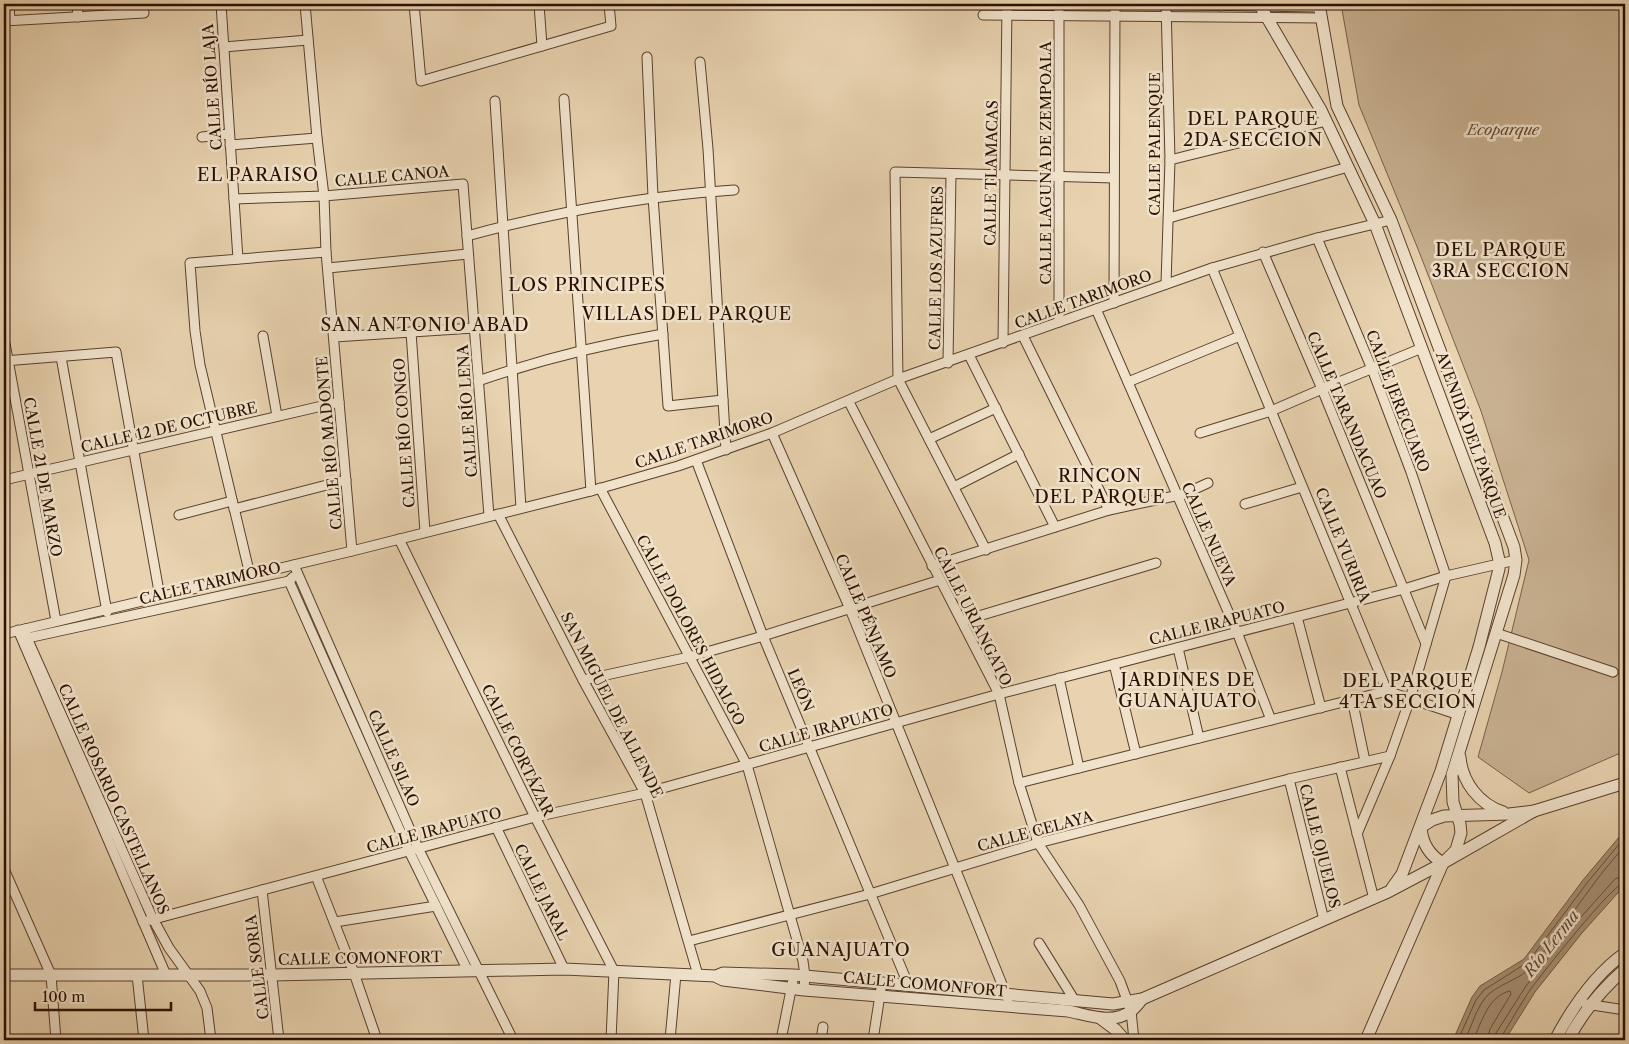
<svg xmlns="http://www.w3.org/2000/svg" width="1629" height="1044" viewBox="0 0 1629 1044" font-family="'Libre Caslon Text',serif">
<style>
.green{fill:#c8b191;stroke:#796048}
.water{fill:#a79074;stroke:#755c46}
.lines{fill:none;stroke-linecap:round;stroke-linejoin:round}
.shore{stroke:#68503a;stroke-width:1}
.minor-casing{stroke:#5a402c;stroke-width:11}
.tertiary-casing{stroke:#5a402c;stroke-width:13}
.minor{stroke:#f0e2cb;stroke-width:9}
.tertiary{stroke:#f0e2cb;stroke-width:11}
.labels{text-anchor:middle;dominant-baseline:central;stroke-width:5;stroke-linejoin:round;paint-order:stroke}
.street-label{font-size:15px;fill:#2a0f00;stroke:#f0e2cb}
.park-label{font-size:15px;font-style:italic;fill:#614833;stroke:#f0e2cb}
.water-label{font-size:16px;font-style:italic;fill:#624934;stroke:#f0e2cb}
.quarter-label{font-size:18px;letter-spacing:1px;fill:#2a0f00;stroke:#f0e2cb}
</style>
<rect width="100%" height="100%" fill="#e8d2af"/>
<filter id="stains"><feTurbulence type="fractalNoise" baseFrequency=".004" numOctaves="4"/><feColorMatrix values="0 0 0 0 .2 0 0 0 0 .09 0 0 0 0 .02 0 0 0 .5 -.17"/></filter>
<radialGradient id="worn" r=".72"><stop offset=".6" stop-color="#630" stop-opacity="0"/><stop offset="1" stop-color="#630" stop-opacity=".3"/></radialGradient>
<polygon class="green" points="1341,4 1625,4 1625,751 1529,793 1478,757 1502,672 1529,560 1481,411 1418,249 1359,105"/>
<polygon class="water" points="1625,830 1625,885 1582,933 1535,992 1505,1040 1453,1040 1472,997 1480,986 1524,959 1583,880"/>
<g class="lines">
<g class="shore">
<polyline points="1458,1040 1476,1000 1484,990 1528,962 1587,883 1625,837"/>
<path d="M1465 1040C1472 1026 1477 1004 1490 993 1504 982 1523 978 1534 964 1566 926 1591 882 1625 846"/>
<path d="M1473 1040C1482 1022 1488 996 1510 991L1511 994 1490 1029 1487 1040"/>
<polyline points="1495,1040 1496,1033 1526,986 1573,926 1615,879 1625,875"/>
<path d="M1501 1040 1502 1036C1511 1021 1520 1005 1530 990 1541 975 1613 883 1625 882"/>
</g>
<defs>
<g id="minor">
<polyline points="9,4 10,20"/>
<polyline points="77,4 78,17"/>
<polyline points="221,4 238,259"/>
<polyline points="305,4 317,138 324,196 326,252 352,551"/>
<polyline points="414,4 421,81 611,26 609,4"/>
<polyline points="539,4 542,46"/>
<polyline points="1129,4 1320,7"/>
<polyline points="1166,4 1170,160 1166,284"/>
<polyline points="983,15 1322,18"/>
<polyline points="4,21 144,13 143,4"/>
<polyline points="224,47 308,40"/>
<polyline points="647,57 653,197 668,406 723,400"/>
<polyline points="700,62 708,149 726,450"/>
<polyline points="564,99 591,491"/>
<polyline points="495,101 521,508"/>
<polyline points="202,137 229,134"/>
<polyline points="230,145 317,138"/>
<polyline points="1170,160 1326,121"/>
<polyline points="234,199 324,196 463,184 489,516"/>
<polyline points="1169,218 1348,167"/>
<path d="M467 236C555 212 643 196 734 190"/>
<polyline points="1317,238 1372,369 1411,472 1446,576 1410,699 1390,756 1357,834"/>
<polyline points="1263,252 1322,389 1426,644"/>
<polyline points="328,268 468,254"/>
<polyline points="1212,268 1387,691"/>
<polyline points="1114,303 1115,4"/>
<polyline points="1096,309 1237,632 1271,720"/>
<polyline points="1059,322 1059,4"/>
<polyline points="411,332 425,532"/>
<polyline points="263,336 277,416"/>
<polyline points="1023,336 1109,510"/>
<polyline points="334,337 474,328"/>
<polyline points="4,338 56,621"/>
<polyline points="1003,343 1007,4"/>
<polyline points="969,355 1055,527"/>
<polyline points="61,357 107,612"/>
<polyline points="4,361 116,352 160,597"/>
<polyline points="948,363 951,174"/>
<path d="M478 381C539 360 599 345 663 334"/>
<polyline points="1128,382 1240,336"/>
<polyline points="849,402 999,694 1019,783 1038,843 1079,905 1120,981 1131,1011 1134,1040"/>
<polyline points="772,433 850,609 1008,999"/>
<polyline points="1200,433 1271,411 1322,389 1422,348"/>
<polyline points="929,439 996,408"/>
<polyline points="696,460 763,636 908,984"/>
<polyline points="4,480 339,402"/>
<polyline points="954,487 1019,454"/>
<polyline points="600,488 747,765 803,961 805,976 804,990"/>
<polyline points="1245,504 1302,487"/>
<polyline points="234,509 346,480"/>
<polyline points="498,514 583,680 645,793 698,975"/>
<polyline points="179,515 232,501"/>
<polyline points="399,539 535,817 614,971 611,1040"/>
<polyline points="986,550 898,379 895,172 1114,178"/>
<polyline points="294,565 418,848 513,1040"/>
<polyline points="932,566 1109,510 1184,494 1208,483"/>
<polyline points="250,575 200,365 195,331 190,263 326,252"/>
<polyline points="289,581 409,851 468,971"/>
<polyline points="1297,617 1321,708"/>
<polyline points="962,621 1156,563"/>
<polyline points="25,629 27,638 153,919 169,948 200,991 207,1008 211,1040"/>
<polyline points="18,630 166,975"/>
<polyline points="1496,633 1613,672"/>
<polyline points="4,634 352,551 591,491 678,466 772,433 898,379 1212,268 1317,238 1391,220"/>
<polyline points="23,639 289,581 293,577"/>
<polyline points="1178,648 1199,738"/>
<polyline points="1114,664 1136,754"/>
<polyline points="1059,678 1079,768"/>
<polyline points="583,680 689,657 763,636 940,580"/>
<polyline points="1387,691 1459,715"/>
<polyline points="1352,699 1365,761"/>
<polyline points="1340,767 1374,899"/>
<polyline points="1289,779 1324,920"/>
<polyline points="1019,783 1387,691"/>
<polyline points="496,827 564,969"/>
<polyline points="4,869 51,975 56,1040"/>
<polyline points="316,876 354,973 377,1040"/>
<polyline points="262,890 279,1040"/>
<polyline points="143,922 535,817 645,793 999,694 1404,589 1446,576 1516,560"/>
<polyline points="335,922 436,906"/>
<polyline points="689,941 870,894 1038,843 1289,779 1390,756"/>
<polyline points="1039,943 1075,1001"/>
<polyline points="137,975 144,1040"/>
<polyline points="1586,1004 1625,1010"/>
<polyline points="670,1040 676,974"/>
<polyline points="781,1040 794,975"/>
<polyline points="821,1040 823,1027"/>
<polyline points="873,1040 882,982"/>
</g>
<g id="tertiary">
<polyline points="1259,4 1321,110 1375,224 1495,543 1499,560 1499,569 1479,647 1441,771 1402,874 1392,888"/>
<polyline points="1319,4 1337,106 1391,220 1514,547 1516,560 1514,575 1452,775 1453,802 1460,824 1461,833 1456,850 1443,863 1366,1040"/>
<polyline points="1221,5 1223,4"/>
<path d="M1460 757C1462 782 1479 804 1503 812"/>
<path d="M1443 863C1429 855 1422 843 1421 827L1432 820 1444 816 1509 814 1534 811 1625 783"/>
<polyline points="4,975 272,975 564,969 716,976 723,973 794,975 1113,1004 1142,999 1388,892 1443,863 1534,811"/>
<path d="M717 977 723 980 804 990 1068 1011C1088 1015 1113 1025 1131 1011 1135 1008 1139 1003 1142 999"/>
<polyline points="1100,1018 1116,1030 1125,1040"/>
<path d="M1555 1040C1572 1008 1595 974 1625 953"/>
<path d="M1568 1040C1582 1013 1602 989 1625 969"/>
</g>
</defs>
<use href="#minor" class="minor-casing"/>
<use href="#tertiary" class="tertiary-casing"/>
<use href="#minor" class="minor"/>
<use href="#tertiary" class="tertiary"/>
</g>
<g class="labels">
<g class="street-label">
<text transform="translate(212 87) rotate(-94)">CALLE RÍO LAJA</text>
<text transform="translate(1154 144) rotate(-90)">CALLE PALENQUE</text>
<text transform="translate(1045 163) rotate(-90)">CALLE LAGUNA DE ZEMPOALA</text>
<text transform="translate(991 173) rotate(-89)">CALLE TLAMACAS</text>
<text transform="translate(392 176) rotate(-5)">CALLE CANOA</text>
<text transform="translate(936 268) rotate(-89)">CALLE LOS AZUFRES</text>
<text transform="translate(1083 299) rotate(-20)">CALLE TARIMORO</text>
<text transform="translate(1398 401) rotate(69)">CALLE JERECUARO</text>
<text transform="translate(467 411) rotate(-94)">CALLE RÍO LENA</text>
<text transform="translate(1347 415) rotate(67)">CALLE TARANDACUAO</text>
<text transform="translate(169 427) rotate(-13)">CALLE 12 DE OCTUBRE</text>
<text transform="translate(404 433) rotate(-94)">CALLE RÍO CONGO</text>
<text transform="translate(1471 435) rotate(70)">AVENIDA DEL PARQUE</text>
<text transform="translate(704 440) rotate(-19)">CALLE TARIMORO</text>
<text transform="translate(329 443) rotate(-95)">CALLE RÍO MADONTE</text>
<text transform="translate(43 477) rotate(80)">CALLE 21 DE MARZO</text>
<text transform="translate(1209 534) rotate(66)">CALLE NUEVA</text>
<text transform="translate(1343 545) rotate(68)">CALLE YURIRIA</text>
<text transform="translate(210 583) rotate(-13)">CALLE TARIMORO</text>
<text transform="translate(866 616) rotate(67)">CALLE PÉNJAMO</text>
<text transform="translate(973 616) rotate(63)">CALLE URIANGATO</text>
<text transform="translate(1217 623) rotate(-14)">CALLE IRAPUATO</text>
<text transform="translate(691 630) rotate(62)">CALLE DOLORES HIDALGO</text>
<text transform="translate(801 690) rotate(67)">LEÓN</text>
<text transform="translate(612 705) rotate(63)">SAN MIGUEL DE ALLENDE</text>
<text transform="translate(826 728) rotate(-16)">CALLE IRAPUATO</text>
<text transform="translate(518 750) rotate(64)">CALLE CORTÁZAR</text>
<text transform="translate(394 758) rotate(66)">CALLE SILAO</text>
<text transform="translate(114 799) rotate(66)">CALLE ROSARIO CASTELLANOS</text>
<text transform="translate(434 830) rotate(-15)">CALLE IRAPUATO</text>
<text transform="translate(1035 831) rotate(-15)">CALLE CELAYA</text>
<text transform="translate(1320 846) rotate(76)">CALLE OJUELOS</text>
<text transform="translate(542 892) rotate(64)">CALLE JARAL</text>
<text transform="translate(360 958) rotate(-1)">CALLE COMONFORT</text>
<text transform="translate(257 967) rotate(-97)">CALLE SORIA</text>
<text transform="translate(925 984) rotate(5)">CALLE COMONFORT</text>
</g>
<g class="park-label">
<text x="1503" y="129">Ecoparque</text>
</g>
<g class="water-label">
<text transform="translate(1551 943) rotate(-52)">Río Lerma</text>
</g>
<g class="quarter-label">
<text x="1253" y="119">DEL PARQUE<tspan x="1253" dy="21">2DA SECCION</tspan></text>
<text x="258" y="175">EL PARAISO</text>
<text x="1501" y="250">DEL PARQUE<tspan x="1501" dy="21">3RA SECCION</tspan></text>
<text x="587" y="285">LOS PRINCIPES</text>
<text x="687" y="314">VILLAS DEL PARQUE</text>
<text x="425" y="325">SAN ANTONIO ABAD</text>
<text x="1100" y="476">RINCON<tspan x="1100" dy="21">DEL PARQUE</tspan></text>
<text x="1188" y="680">JARDINES DE<tspan x="1188" dy="21">GUANAJUATO</tspan></text>
<text x="1408" y="681">DEL PARQUE<tspan x="1408" dy="21">4TA SECCION</tspan></text>
<text x="841" y="950">GUANAJUATO</text>
</g>
</g>
<rect width="1629" height="1044" fill="none" stroke="#e8d2af" stroke-width="20"/>
<rect x="5" y="5" width="1619" height="1034" fill="none" stroke="#2a0f00" stroke-width="2.5"/>
<rect x="10" y="10" width="1609" height="1024" fill="none" stroke="#2a0f00"/>
<path d="M35 1002v8h136v-8" fill="none" stroke="#2a0f00" stroke-width="2.5"/>
<text x="42" y="1002" font-size="15" fill="#2a0f00" stroke="#f0e2cb" stroke-width="4" paint-order="stroke">100 m</text>
<rect width="100%" height="100%" filter="url(#stains)"/>
<rect width="100%" height="100%" fill="url(#worn)"/>
</svg>
